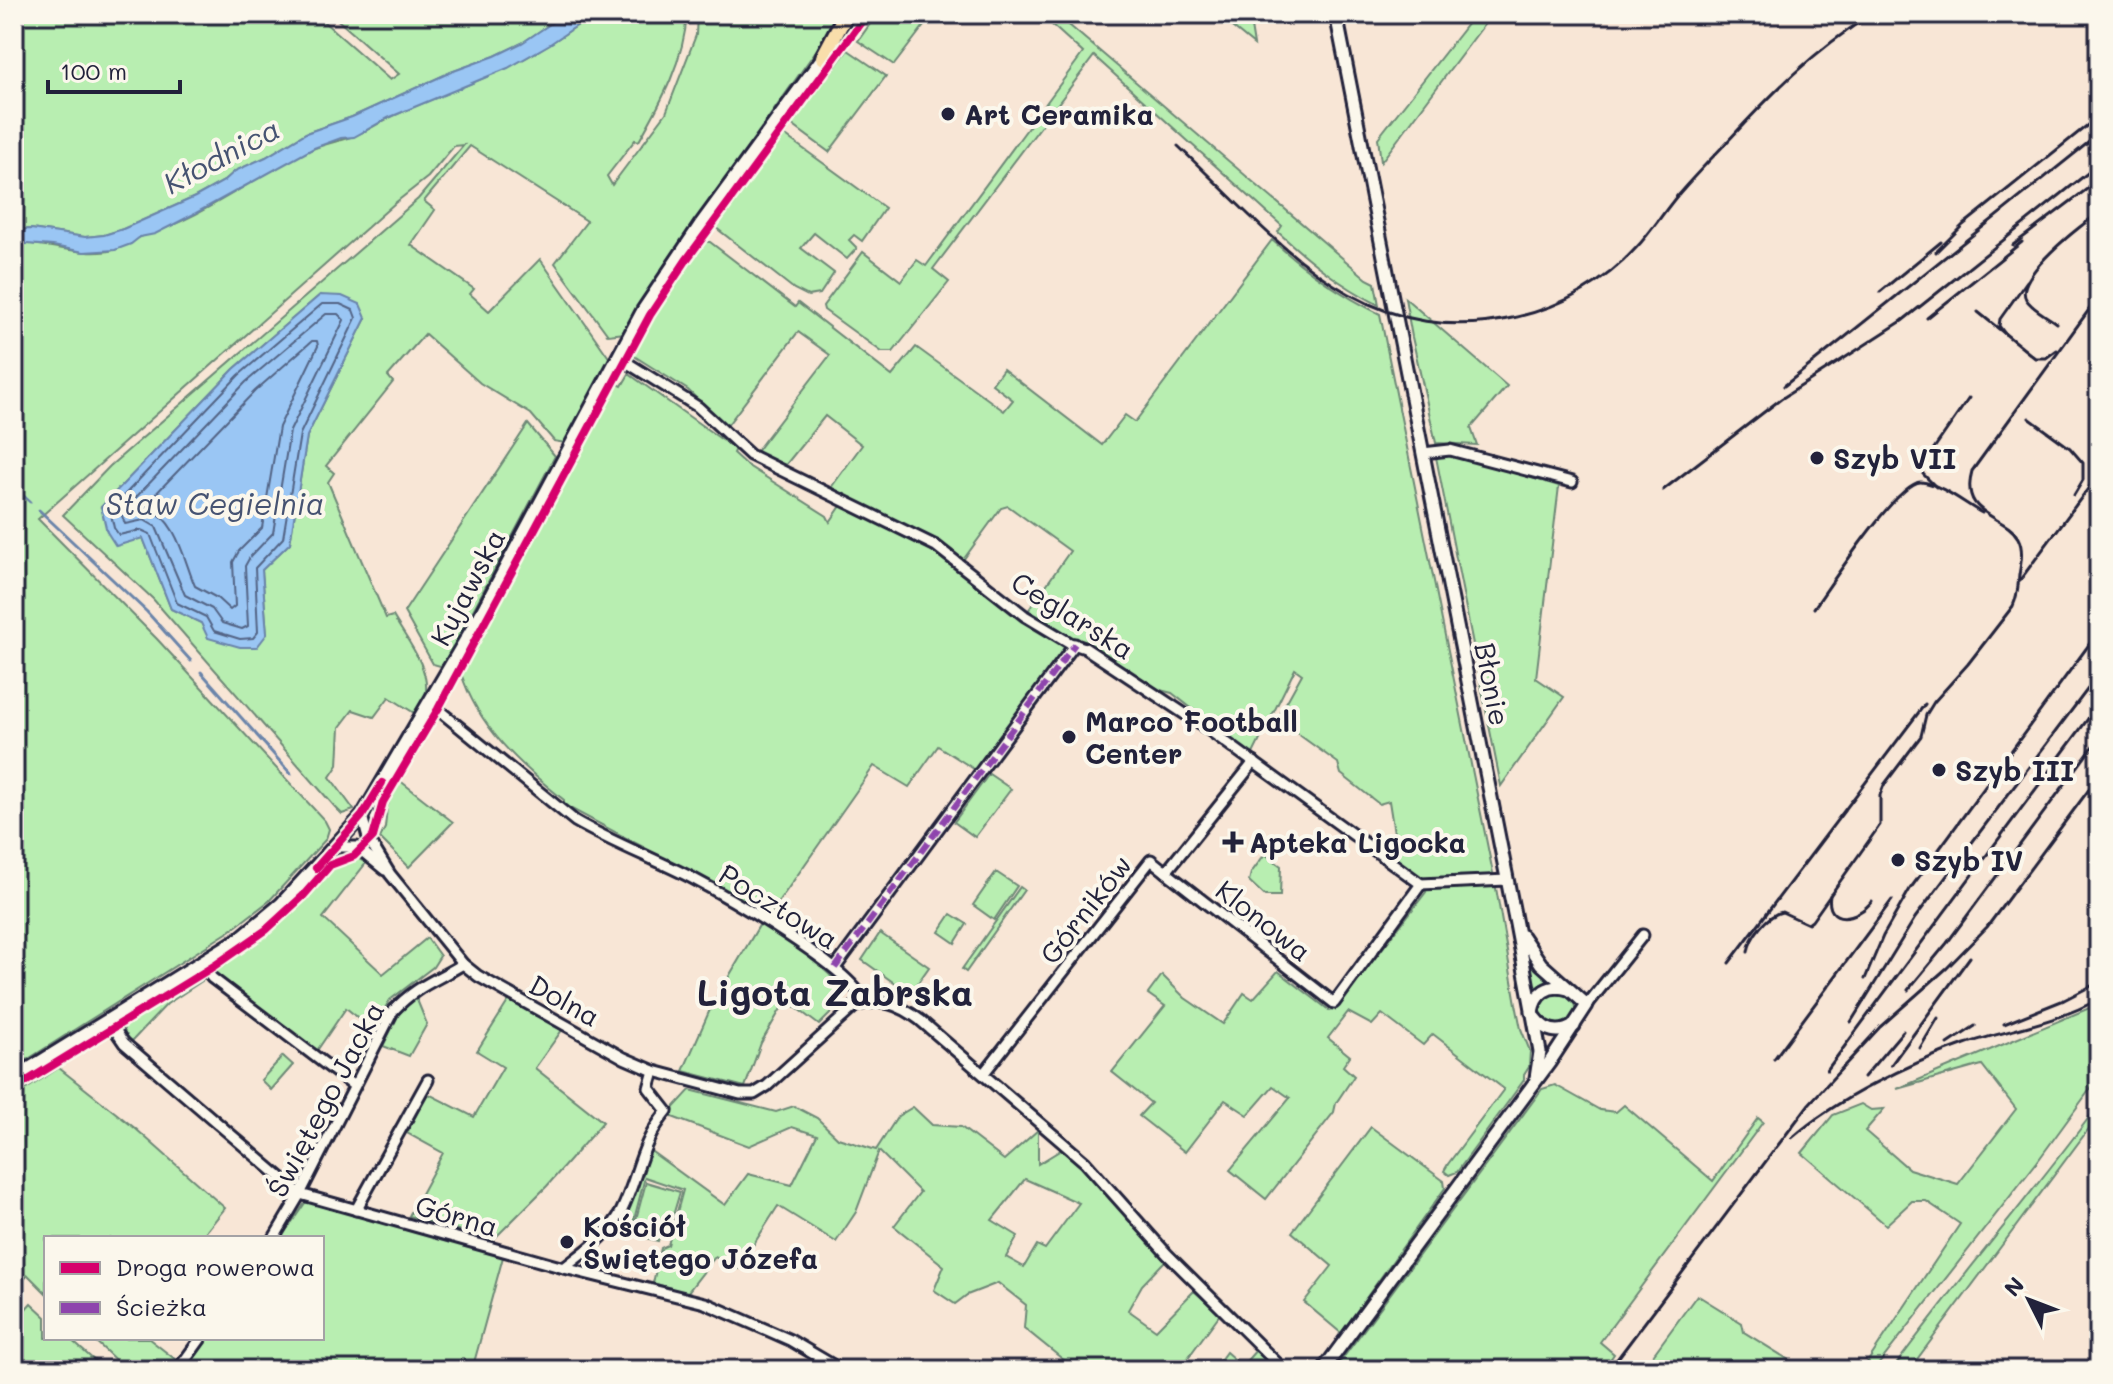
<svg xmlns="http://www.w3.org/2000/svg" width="2113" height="1384" viewBox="0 0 2113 1384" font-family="Mali,sans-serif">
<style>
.green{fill:#b8eeb1;stroke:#6d8876;stroke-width:2;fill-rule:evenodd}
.water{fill:#9ac6f4;stroke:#6a84aa;stroke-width:2}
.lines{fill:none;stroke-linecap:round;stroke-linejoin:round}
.shore{stroke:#526485;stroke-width:2}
.stream{stroke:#6a84aa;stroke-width:3}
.minor-casing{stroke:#22223b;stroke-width:15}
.tertiary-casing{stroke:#22223b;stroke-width:17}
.primary-casing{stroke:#22223b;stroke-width:20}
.minor{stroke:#fbf7ec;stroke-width:9}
.tertiary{stroke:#fbf7ec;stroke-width:11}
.primary{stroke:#f9deab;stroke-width:14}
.rail{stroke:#22223b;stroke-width:3}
.quiet{stroke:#8e44ad;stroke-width:6;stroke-dasharray:12 6;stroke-linecap:butt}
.cycleway-casing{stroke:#fbf7ec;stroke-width:13}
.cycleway{stroke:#d6006c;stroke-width:8}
.poi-dot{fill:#22223b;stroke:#fbf7ec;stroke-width:3}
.labels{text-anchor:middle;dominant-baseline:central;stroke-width:8;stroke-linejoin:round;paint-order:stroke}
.poi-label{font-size:28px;font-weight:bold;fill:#22223b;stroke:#fbf7ec;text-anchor:start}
.street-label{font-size:28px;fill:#22223b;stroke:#fbf7ec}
.water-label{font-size:30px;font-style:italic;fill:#465372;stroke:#fbf7ec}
.district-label{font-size:36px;font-weight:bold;fill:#22223b;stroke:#fbf7ec}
</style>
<rect width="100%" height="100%" fill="#f8e6d6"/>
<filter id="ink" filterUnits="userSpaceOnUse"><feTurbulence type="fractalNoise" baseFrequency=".0125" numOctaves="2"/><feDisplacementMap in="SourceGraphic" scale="16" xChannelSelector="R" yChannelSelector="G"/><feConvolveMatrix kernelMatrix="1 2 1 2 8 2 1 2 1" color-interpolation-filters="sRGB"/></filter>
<g filter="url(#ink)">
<g class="green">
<polygon points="14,14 315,14 390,80 399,74 331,14 565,14 522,43 495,56 451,72 352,117 306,133 266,157 235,171 224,181 195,197 123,229 104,235 85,237 31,229 14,230"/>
<path d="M594 14H687C684 60 662 101 639 141L635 140 607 176 612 185 666 113 696 35 697 14H842L665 264 625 333 608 335 555 263 587 221 470 146 424 201 435 210 411 245 474 289 470 294 489 311 540 259 610 359 565 443 554 441 531 414 480 383 425 334 388 376 393 382 326 466 334 473 328 482 386 618 393 616C406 639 432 669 425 697 424 703 419 709 416 714L389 697 374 717 353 710 340 727 338 765 330 777 354 810 342 814 335 807 153 599 63 515 110 466 418 199 464 145 454 146 428 177 395 203 38 519 157 639 325 821 329 829 326 839 269 901 230 931 14 1068V524L21 520 14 511V243C47 242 84 259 117 249 126 246 134 239 143 236 201 219 255 176 310 150 325 143 342 141 356 135 368 131 378 123 389 118 427 100 468 86 506 68 538 53 566 33 594 14ZM320 295 366 318 307 436 290 543 262 570 267 634 201 623 171 609 143 538 101 507 234 369Z"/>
<polygon points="877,14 933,14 894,65 858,41"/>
<path d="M1040 14H1056L1367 279 1375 283 1379 305C1340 285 1310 262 1278 232L1282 226 1094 56 933 269 949 282 893 352H882L824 310 823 306 863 252 901 281 917 260 926 266 1083 53Z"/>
<polygon points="1216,14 1249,14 1254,45"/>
<polygon points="1475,14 1492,14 1381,162 1378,138"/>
<polygon points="848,50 886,76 829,152 791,124"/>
<polygon points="783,134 885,208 862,241 854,235 849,240 857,248 847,259 814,233 801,248 834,273 820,294 808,296 794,289 715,227"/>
<path d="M1272 240C1306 271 1339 294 1380 314L1496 888 1516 1004 1521 1029 1530 1051 1529 1067 1524 1075V1080L1457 1172 1449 1175 1444 1171 1448 1164 1504 1089 1433 1034 1423 1045 1382 1014 1372 1025 1348 1012 1328 1038 1350 1056 1343 1066 1354 1076 1336 1103 1334 1112 1266 1199 1230 1170 1290 1098 1273 1086 1248 1115 1225 1100 1185 1152 1139 1116 1151 1103 1112 1072 1165 1006 1148 994 1162 975 1185 998 1223 1024 1244 993 1253 999 1278 971 1329 1010 1338 1006 1426 892 1421 878 1386 851 1395 839 1389 801 1379 804 1341 774 1338 763 1280 721 1281 712 1302 674 1295 669 1252 756 1172 693 1160 690 1028 611 1070 551 1008 506 1001 508 963 560 933 538 830 489 862 445 825 416 784 467 755 453 830 355 798 332 726 427 688 390 631 354 698 249 703 242H710L795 307 798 303 892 376 916 347 1004 411 1013 400 992 384 1003 369 1102 445 1125 415 1135 422Z"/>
<polygon points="1405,298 1507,386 1471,428 1477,445 1436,443 1412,337"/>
<path d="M629 374 735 449 733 453 745 464 827 516 830 522 841 506C871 517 903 531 930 550 977 582 1019 619 1069 646L977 771 938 746 909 787 874 766 768 917 696 875 564 805V800C520 765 478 727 461 673L616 383 622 386Z"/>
<polygon points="528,424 555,456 445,663 440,666 433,664 404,612"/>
<polygon points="1457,455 1559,486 1536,678 1564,697 1501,786 1436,457"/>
<polygon points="989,774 1011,789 975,837 954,822"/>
<polygon points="399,780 453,822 409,867 380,838 385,828 387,807"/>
<polygon points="1265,854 1281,866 1280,896 1265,896 1249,881 1251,873"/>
<polygon points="357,858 366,863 323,918 383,974 427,938 440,956 433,967 390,1000 372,1029 346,1008 316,1052 213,972 271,932 332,870"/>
<polygon points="996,872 1017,886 994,920 973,905"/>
<polygon points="1020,887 1024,890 966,972 962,969"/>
<polygon points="951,914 967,924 955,943 939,932"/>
<path d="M760 924 812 956 811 959C825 971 842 981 843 1001L819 1025 786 1000 761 1043 745 1087 683 1071 712 1005Z"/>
<polygon points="880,933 929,967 910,994 862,960"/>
<polygon points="1527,953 1551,979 1534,993"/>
<polygon points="202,977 205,979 167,1004 132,1041 125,1034 123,1026"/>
<circle cx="1557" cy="1009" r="18"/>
<polygon points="415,995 427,1024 409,1056 383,1046 399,1014"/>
<polygon points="509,1000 562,1030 535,1068 603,1122 547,1186 493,1240 409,1216 443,1153 407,1133 427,1093 474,1117 503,1067 477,1051"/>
<polygon points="2099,1004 2099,1077 2037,1162 1874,1370 1862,1370 1960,1224 1926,1201 1912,1201 1886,1225 1802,1153 1833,1115 1861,1104 1871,1110 1884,1109 1865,1131 1909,1169 1958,1184 2016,1109 1982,1065 1897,1089"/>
<polygon points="283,1056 293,1065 271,1090 261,1080"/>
<polygon points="59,1068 136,1129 225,1208 201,1238 46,1238 46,1293 28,1275 14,1290 14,1097"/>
<polygon points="1555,1085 1600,1110 1616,1112 1624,1105 1713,1181 1758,1118 1763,1122 1600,1342 1614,1354 1603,1370 1334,1370 1542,1089"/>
<path d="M690 1090 776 1112 794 1106 817 1118 838 1138 876 1150 898 1116 913 1107 932 1125 961 1127 1004 1160 1038 1130V1164L1061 1150 1086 1169 1165 1261 1142 1285 1128 1310 1156 1330 1194 1291 1220 1314 1179 1370H1076L1024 1328 1026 1305 998 1283 967 1295 955 1304 934 1290 944 1266 894 1226 920 1192 879 1151 856 1212 836 1242 778 1206 738 1269 715 1257 687 1293 653 1283 661 1248 668 1245 683 1190 645 1177 629 1239 611 1234 627 1216 645 1147 725 1205 748 1174 792 1185 817 1135 792 1127 749 1146 667 1115ZM1025 1179 1079 1203 1045 1249 1037 1245 1024 1267 1006 1257 1018 1236 992 1220Z"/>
<path d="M2099 1104V1115L1909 1370H1892C1958 1279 2032 1195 2099 1104Z"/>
<polygon points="1371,1127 1444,1181 1445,1188 1341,1333 1304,1302 1332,1266 1292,1232"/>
<polygon points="646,1182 680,1192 672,1219 665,1217 658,1241 632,1234"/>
<polygon points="312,1201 503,1257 472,1370 186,1370 209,1338 322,1338 322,1238 281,1238 305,1203"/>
<polygon points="1697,1295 1742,1323 1744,1332 1805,1370 1642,1370"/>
<polygon points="31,1303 46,1317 46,1338 69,1338 105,1370 14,1370 14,1322"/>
<polygon points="92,1338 148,1338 176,1360 169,1370 126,1370"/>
<polygon points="1257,1349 1279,1370 1213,1370 1226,1352 1242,1366"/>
</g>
<g class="water">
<polygon points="565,14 594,14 550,44 508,68 388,118 354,137 341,138 314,148 196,213 155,234 140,237 131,244 115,250 84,252 53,246 14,243 14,230 31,229 85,237 104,235 123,229 195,197 224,181 235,171 266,157 306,133 352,117 451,72 495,56 522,43"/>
<polygon points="320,295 342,296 360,304 366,318 307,436 290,543 262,570 267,634 257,647 240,647 208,638 201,623 171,609 143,538 116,546 107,532 101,507 234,369"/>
</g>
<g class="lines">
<g class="shore">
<polygon points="322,304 340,304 353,310 356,318 300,434 283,538 255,568 258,632 253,638 240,639 214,631 206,617 177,603 150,534 141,530 119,535 114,528 110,510 239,375"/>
<polygon points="326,314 338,314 344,320 290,431 273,533 250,557 245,566 248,626 242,629 222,623 212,609 185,595 156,527 144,520 125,524 121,513 246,382"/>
<path d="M312 341H317L318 346 279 427 262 528 239 551 233 562 235 606 230 610 217 598 195 586C184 560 177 519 148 508L146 504 255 391Z"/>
</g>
<g class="stream">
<polyline points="14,487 30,502"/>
<polyline points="39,510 147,612 191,661"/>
<polyline points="201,672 291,774"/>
</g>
<defs>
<g id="minor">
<polyline points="618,357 698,407 750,455 936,546 1025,616 1070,643 1085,648 1209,730 1421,884 1507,880"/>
<polyline points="1423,453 1450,450 1572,482"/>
<path d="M430 703 575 821C613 843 653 858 692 878 728 897 852 968 865 1003"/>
<path d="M362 816 368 838 390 874 463 964 478 976 624 1058 654 1071 740 1094H754L767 1086 855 1006C881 997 900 1005 920 1020L1085 1162 1167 1254 1284 1370"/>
<polyline points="336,847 357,847 385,870"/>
<polyline points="1166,872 1334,1003 1421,884"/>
<polyline points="201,964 212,978 354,1086"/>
<polyline points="835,968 1075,644"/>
<polyline points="1587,1005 1643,935"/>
<polyline points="109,1021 124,1043 300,1194 564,1268 705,1303 790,1340 841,1370"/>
<polyline points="984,1073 1151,860 1166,872 1254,762"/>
<polyline points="356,1210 428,1080"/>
<path d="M274 1238 300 1194 393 1011C416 986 435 981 463 964"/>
<path d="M564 1268C584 1252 609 1235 621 1212 639 1176 639 1145 667 1111L649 1088 654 1071"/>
<polyline points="178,1370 201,1338"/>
</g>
<g id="tertiary">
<polyline points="1336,14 1516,924 1540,1052 1536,1078"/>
<path d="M1532 1012C1535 993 1549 983 1568 989"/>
<path d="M1534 1017C1545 1032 1559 1035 1574 1026"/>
<polyline points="14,1078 240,938 281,904 362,816 479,617 643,310 700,225 828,50"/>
<polyline points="1323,1370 1549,1063 1587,1005 1541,964 1522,936"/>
</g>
<polyline id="primary" points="823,57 846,14"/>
</defs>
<use href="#minor" class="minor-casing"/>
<use href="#tertiary" class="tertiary-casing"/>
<use href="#primary" class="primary-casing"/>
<use href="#minor" class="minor"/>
<use href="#tertiary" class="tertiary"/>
<use href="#primary" class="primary"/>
<g class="rail">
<path d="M1178 146C1278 240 1362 353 1517 317 1563 306 1604 283 1636 248 1651 232 1663 213 1677 196 1693 177 1710 160 1727 142 1774 91 1813 51 1872 14"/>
<polyline points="2013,245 2099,180"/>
<polyline points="1936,252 1963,225 2099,116"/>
<polyline points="1880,292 1941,242"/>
<polyline points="1978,312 2035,358 2046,358 2057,350"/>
<polyline points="1927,318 2022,242"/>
<path d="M2056 323C2047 316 2032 309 2026 299 2013 277 2082 224 2099 213"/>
<polyline points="2005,334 1999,326 2000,319 2027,281"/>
<polyline points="1784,386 2099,134"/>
<polyline points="2029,418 2070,448 2083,463 2083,480 2074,495"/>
<polyline points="1936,487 1923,474 1921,467 1969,398"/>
<polyline points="1663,490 1781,399 1902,321 2099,164"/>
<polyline points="2020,580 2099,474"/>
<path d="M1814 608C1830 586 1898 481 1921 482 1941 484 1964 503 1982 513"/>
<path d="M1830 895C1825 926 1858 920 1872 901"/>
<path d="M1748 952C1750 937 1767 915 1782 912L1808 924 1812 921 1880 825V795L1884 785 1921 736 1926 715 1934 702 1968 664 2013 606C2018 595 2018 586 2019 575 2021 563 2024 549 2018 538 2005 514 1959 517 1972 471L2099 296"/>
<polyline points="1729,963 1925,704"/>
<polyline points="1865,979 1883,936 1910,889 2099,631"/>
<polyline points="1908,990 1947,943 2099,738"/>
<polyline points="1851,1022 1915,918 2099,674"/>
<polyline points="2004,1024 2064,1000 2099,982"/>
<polyline points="1948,1044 1975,1026"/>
<polyline points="1920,1048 1938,1018"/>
<polyline points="1774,1059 1892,900"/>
<polyline points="1891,1065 1970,957"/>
<polyline points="1827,1070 2099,704"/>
<polyline points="1864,1077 1903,1031"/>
<path d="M1792 1138C1835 1100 1910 1063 1965 1044 2010 1029 2056 1023 2099 999"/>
<polyline points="1609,1370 1809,1104 1880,1027 1947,968 1987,927 2099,776"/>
</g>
<polyline class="quiet" points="835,968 1075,644"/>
<defs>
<g id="cycleway">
<polyline points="316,868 362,816 382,783"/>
<polyline points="14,1089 214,966 266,930 303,896 330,865 354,856 373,837 383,802 438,709 650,315 687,259 867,14"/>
</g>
</defs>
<use href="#cycleway" class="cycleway-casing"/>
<use href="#cycleway" class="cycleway"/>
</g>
</g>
<g class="poi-dot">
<circle cx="948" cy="114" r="8"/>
<circle cx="1817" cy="458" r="8"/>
<circle cx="1069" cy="737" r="8"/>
<circle cx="1939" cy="770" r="8"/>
<path d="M1229 830h8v8h8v8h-8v8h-8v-8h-8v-8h8z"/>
<circle cx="1898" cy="860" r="8"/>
<circle cx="567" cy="1242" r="8"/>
</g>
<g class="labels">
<g class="poi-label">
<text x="964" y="114">Art Ceramika</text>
<text x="1833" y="458">Szyb VII</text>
<text x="1085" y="721">Marco Football<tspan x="1085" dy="32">Center</tspan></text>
<text x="1955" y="770">Szyb III</text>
<text x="1249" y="842">Apteka Ligocka</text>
<text x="1914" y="860">Szyb IV</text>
<text x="583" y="1226">Kościół<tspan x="583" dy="32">Świętego Józefa</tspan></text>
</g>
<g class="street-label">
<text transform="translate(467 587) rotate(-62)">Kujawska</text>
<text transform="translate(1073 615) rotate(32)">Ceglarska</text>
<text transform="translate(1493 684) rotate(79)">Błonie</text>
<text transform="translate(779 906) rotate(32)">Pocztowa</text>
<text transform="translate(1085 909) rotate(-52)">Górników</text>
<text transform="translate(1264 920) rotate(38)">Klonowa</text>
<text transform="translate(565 1000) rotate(29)">Dolna</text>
<text transform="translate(325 1099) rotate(-62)">Świętego Jacka</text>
<text transform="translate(457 1215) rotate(16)">Górna</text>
</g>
<g class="water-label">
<text transform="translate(221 155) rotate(-28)">Kłodnica</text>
<text x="215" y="503">Staw Cegielnia</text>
</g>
<g class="district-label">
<text x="835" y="991">Ligota Zabrska</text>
</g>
</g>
<rect width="2113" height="1384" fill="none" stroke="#fbf7ec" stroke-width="48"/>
<rect x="24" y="24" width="2065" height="1336" fill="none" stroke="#22223b" stroke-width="3" filter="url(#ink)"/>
<rect x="44" y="1236" width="280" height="104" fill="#fbf7ec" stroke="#a4a2a5" stroke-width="2"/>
<rect x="60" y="1262" width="40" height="12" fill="#d6006c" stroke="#a4a2a5" stroke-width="2"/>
<text x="116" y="1276" font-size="24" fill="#22223b">Droga rowerowa</text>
<rect x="60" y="1302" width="40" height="12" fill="#8e44ad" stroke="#a4a2a5" stroke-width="2"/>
<text x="116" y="1316" font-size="24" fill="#22223b">Ścieżka</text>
<g transform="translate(2029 1300) rotate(312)" stroke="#fbf7ec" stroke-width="6" paint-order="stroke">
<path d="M0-6L14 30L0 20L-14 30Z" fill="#22223b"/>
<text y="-12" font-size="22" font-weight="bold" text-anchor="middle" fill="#22223b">N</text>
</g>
<path d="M48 80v12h132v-12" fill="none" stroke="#22223b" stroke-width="4"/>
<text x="60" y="80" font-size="24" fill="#22223b" stroke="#fbf7ec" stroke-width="6" paint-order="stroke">100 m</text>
</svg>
